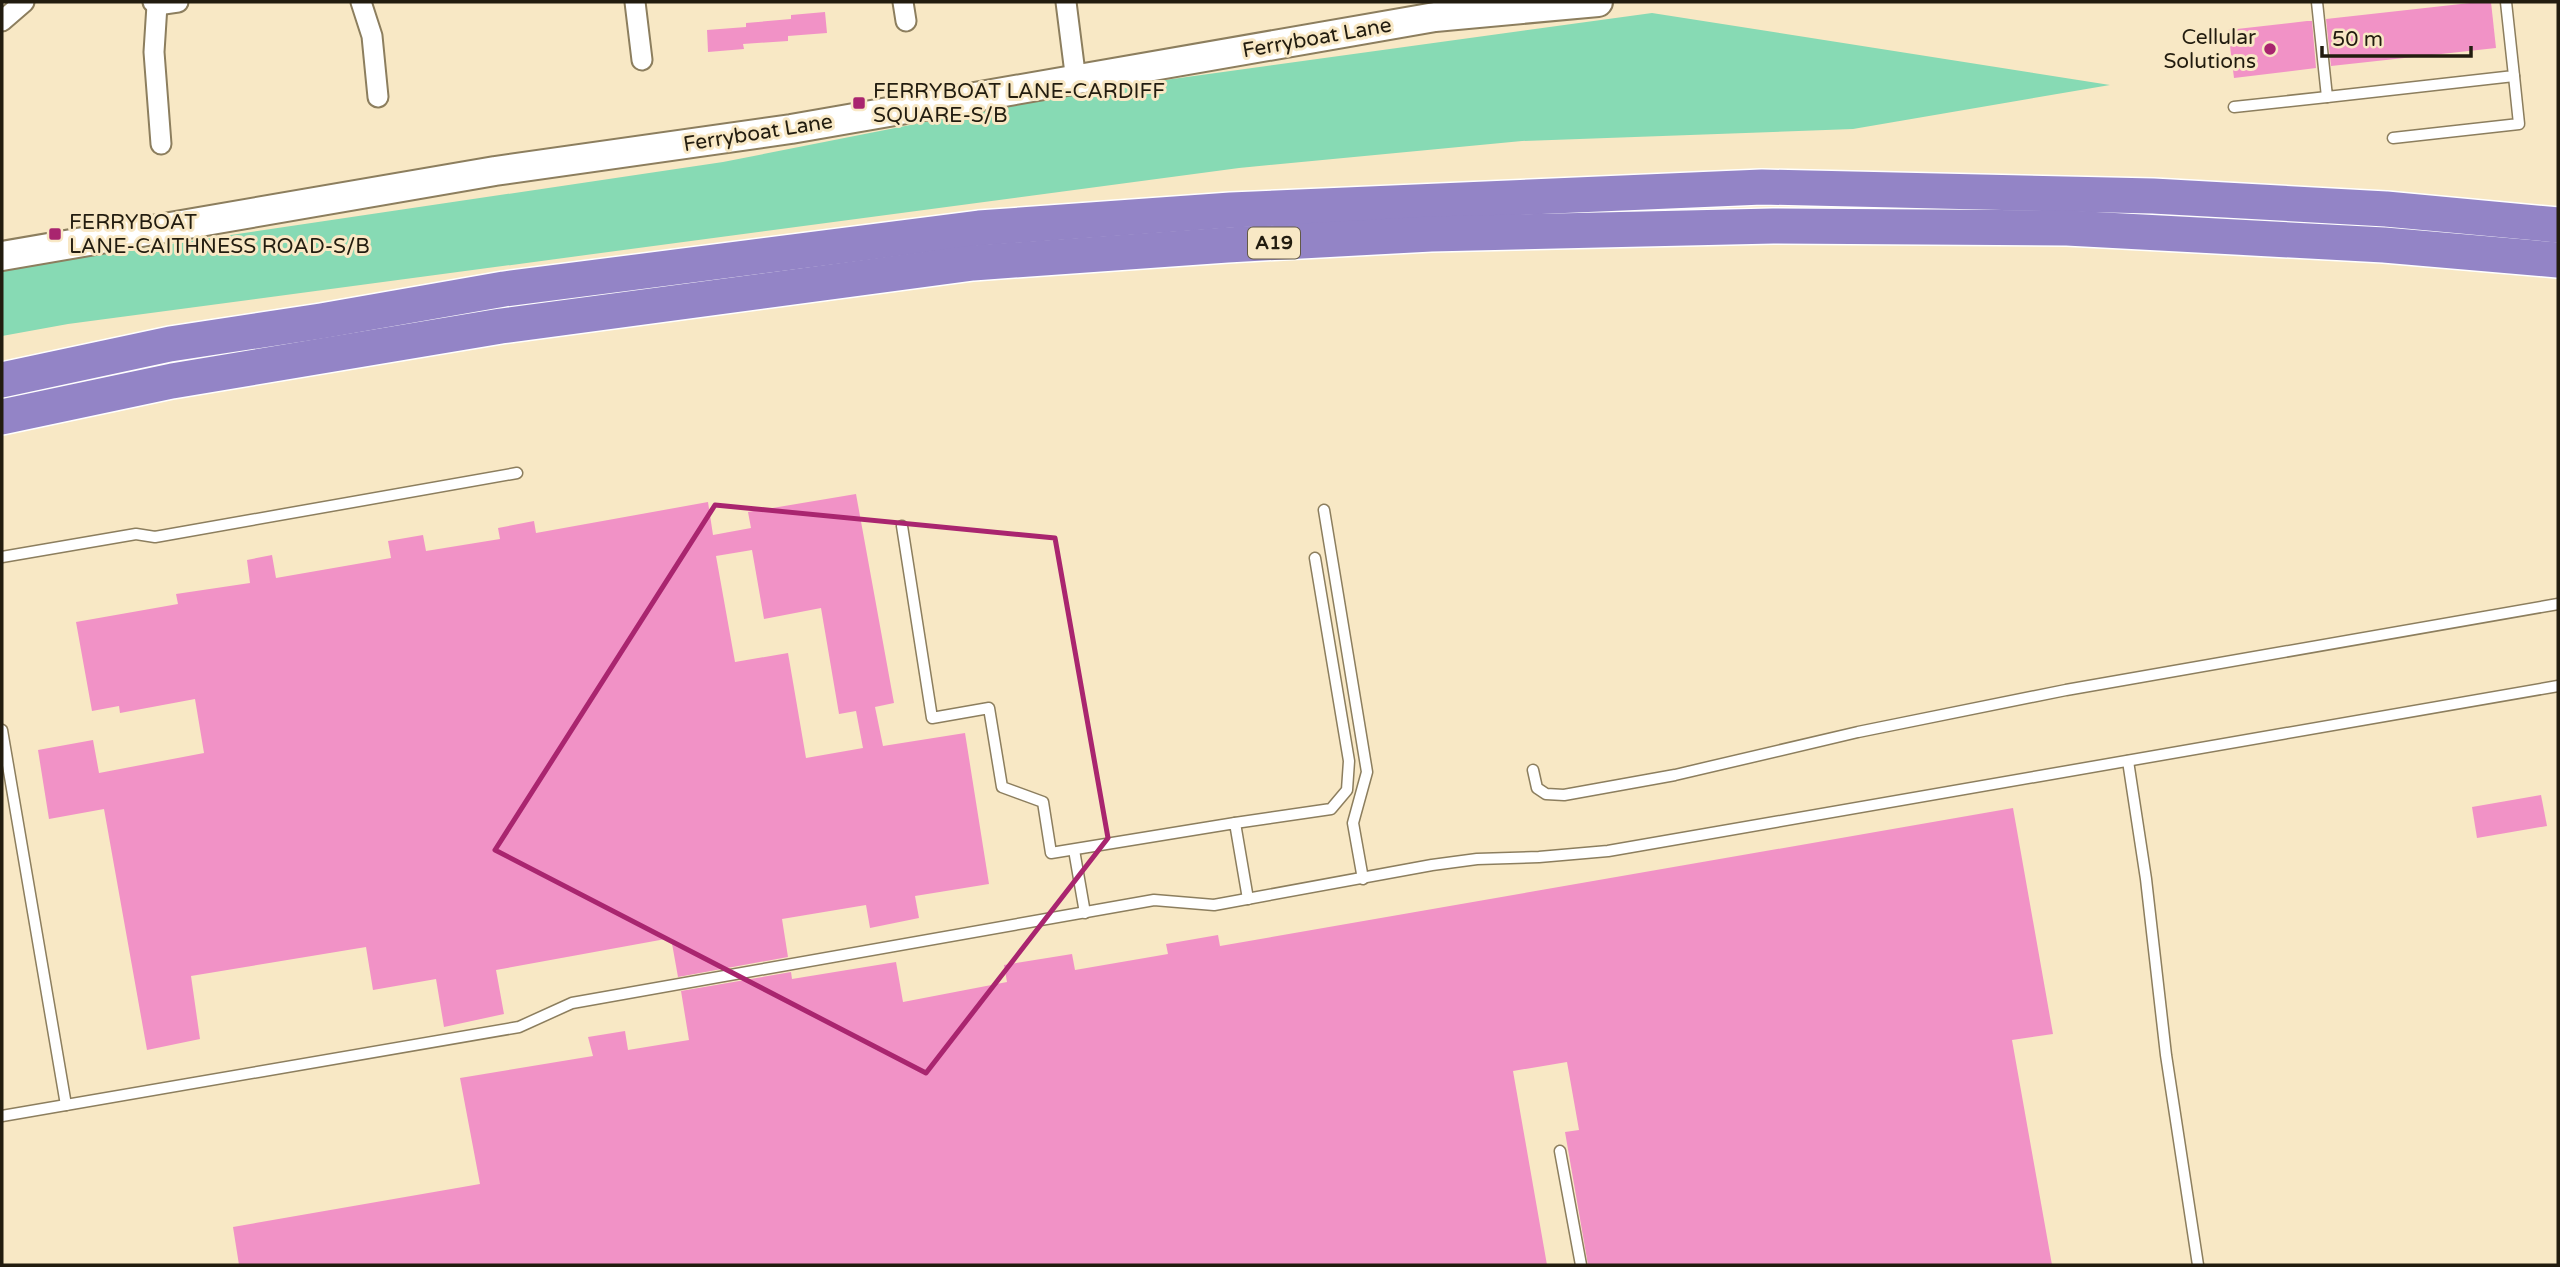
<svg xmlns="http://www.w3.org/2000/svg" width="2560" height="1267" viewBox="0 0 2560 1267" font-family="'Varela Round',sans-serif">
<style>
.green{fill:#87dab4}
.building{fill:#f192c6;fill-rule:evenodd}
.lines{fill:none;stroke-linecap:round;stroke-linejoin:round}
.lane-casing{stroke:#8c7e5e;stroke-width:13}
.street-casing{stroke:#8c7e5e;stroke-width:23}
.secondary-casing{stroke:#8c7e5e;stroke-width:32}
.highway-casing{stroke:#fff;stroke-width:38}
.lane{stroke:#fff;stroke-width:10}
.street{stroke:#fff;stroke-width:19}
.secondary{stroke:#fff;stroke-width:28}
.highway{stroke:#9384c6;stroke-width:35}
.marked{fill:none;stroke:#a9256f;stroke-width:5;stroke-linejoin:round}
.poi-dot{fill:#a9256f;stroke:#f8e8c5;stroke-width:2.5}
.labels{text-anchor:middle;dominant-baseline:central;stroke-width:6;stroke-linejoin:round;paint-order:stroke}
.shield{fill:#f8e8c5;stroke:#625946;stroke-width:2}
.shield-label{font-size:19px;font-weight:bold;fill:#221c0f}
.poi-label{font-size:21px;fill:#221c0f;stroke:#f8e8c5;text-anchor:start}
.street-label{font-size:21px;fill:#221c0f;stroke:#f8e8c5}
</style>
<rect width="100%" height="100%" fill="#f8e8c5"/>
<polygon class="green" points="1652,13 2110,85 1853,129 1522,141 1239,168 68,324 2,336 2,269 723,162 1078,92"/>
<g class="building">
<polygon points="2479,2 2491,2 2496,48 2331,66 2326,19"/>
<polygon points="825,12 827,33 788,36 788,41 743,44 744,49 708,52 707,30 746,27 746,23 791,19 791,15"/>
<polygon points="2307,21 2312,21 2316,68 2234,78 2228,30"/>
<path d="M856 494 894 703 875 707 883 746 965 733 989 884 915 896 919 918 870 928 866 905 782 919 788 957 678 977 671 938 496 970 504 1014 444 1027 436 979 373 990 366 947 191 976 200 1039 147 1050 104 809 49 819 38 750 93 740 99 773 204 753 195 699 120 713 119 706 92 711 76 622 178 604 176 594 250 583 247 560 272 555 276 578 391 558 388 541 423 535 426 551 500 539 498 528 534 521 536 533 708 502 713 535 751 528 748 512ZM752 550 764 619 821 608 839 714 856 711 863 748 806 758 788 653 735 662 716 556Z"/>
<polygon points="2541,795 2547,826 2477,838 2472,807"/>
<polygon points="2013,808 2053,1034 2012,1040 2052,1265 1588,1265 1565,1132 1579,1130 1567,1062 1513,1071 1547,1265 239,1265 233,1227 480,1184 460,1078 593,1056 588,1037 625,1031 628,1050 689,1040 681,991 791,972 792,979 896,962 903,1002 1007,982 1004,965 1072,954 1075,970 1168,954 1166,944 1218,935 1220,946"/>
</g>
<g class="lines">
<defs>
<g id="lane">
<polyline points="2317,2 2327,97 2514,76 2506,2"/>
<polyline points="2234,107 2327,97"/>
<polyline points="2393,138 2519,124 2514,76"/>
<polyline points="1324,510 1367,772 1353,823 1363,879"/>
<polyline points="902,526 932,718 989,708 1002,787 1043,802 1051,853 1235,823 1248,899"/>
<polyline points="2,557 136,534 155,537 517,473"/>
<polyline points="2,730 66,1105"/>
<polyline points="2128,761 2146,879 2166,1055 2198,1265"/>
<polyline points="1533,770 1537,788 1546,794 1564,795 1675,775 1858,732 2066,690 2558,604"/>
<polyline points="1235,823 1331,809 1347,790 1349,761 1315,558"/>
<polyline points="1074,850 1085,913"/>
<polyline points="2,1116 519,1027 572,1003 1154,900 1214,905 1432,865 1477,859 1539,857 1608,851 2558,686"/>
<polyline points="1560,1151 1581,1265"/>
</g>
<g id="street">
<polyline points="153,2 157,5 178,2"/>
<polyline points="361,2 372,36 378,97"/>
<polyline points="635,2 642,60"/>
<polyline points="903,2 906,21"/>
<polyline points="1066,2 1076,81"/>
<polyline points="157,5 154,52 161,144"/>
<polyline points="2,21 24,2"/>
</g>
<polyline id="secondary" points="2,256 495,171 791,129 1435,17 1598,2"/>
<g id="highway">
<polyline points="2,380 170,344 321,321 504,289 979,228 1231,210 1762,187 2153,196 2386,209 2558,225"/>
<polyline points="2,417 172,381 501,326 973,263 1227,245 1431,234 1773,226 2067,228 2384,245 2558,260"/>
</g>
</defs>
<use href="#lane" class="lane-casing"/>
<use href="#street" class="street-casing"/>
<use href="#secondary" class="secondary-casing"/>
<use href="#highway" class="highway-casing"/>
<use href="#lane" class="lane"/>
<use href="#street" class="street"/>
<use href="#secondary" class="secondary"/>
<use href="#highway" class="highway"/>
</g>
<path class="marked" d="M715 505 1055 538 1108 838 926 1073 495 850Z"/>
<g class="poi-dot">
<circle cx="2270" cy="49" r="7"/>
<rect x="852" y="96" width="14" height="14" rx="3.5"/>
<rect x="48" y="227" width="14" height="14" rx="3.5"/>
</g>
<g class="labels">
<rect class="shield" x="1248" y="227.5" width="52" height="31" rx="5"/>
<g class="shield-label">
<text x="1274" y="243">A19</text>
</g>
<g class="poi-label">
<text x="2256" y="37" text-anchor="end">Cellular<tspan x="2256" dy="24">Solutions</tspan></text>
<text x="873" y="91">FERRYBOAT LANE-CARDIFF<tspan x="873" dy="24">SQUARE-S/B</tspan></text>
<text x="69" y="222">FERRYBOAT<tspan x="69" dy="24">LANE-CAITHNESS ROAD-S/B</tspan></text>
</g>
<g class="street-label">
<text transform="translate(1317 38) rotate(-10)">Ferryboat Lane</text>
<text transform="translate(758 133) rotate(-9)">Ferryboat Lane</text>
</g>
</g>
<rect width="2560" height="1267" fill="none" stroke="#221c0f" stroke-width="7"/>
<path d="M2322 46v10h149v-10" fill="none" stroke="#221c0f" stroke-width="3.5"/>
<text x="2332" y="46" font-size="21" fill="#221c0f" stroke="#f8e8c5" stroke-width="5" paint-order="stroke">50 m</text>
</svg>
